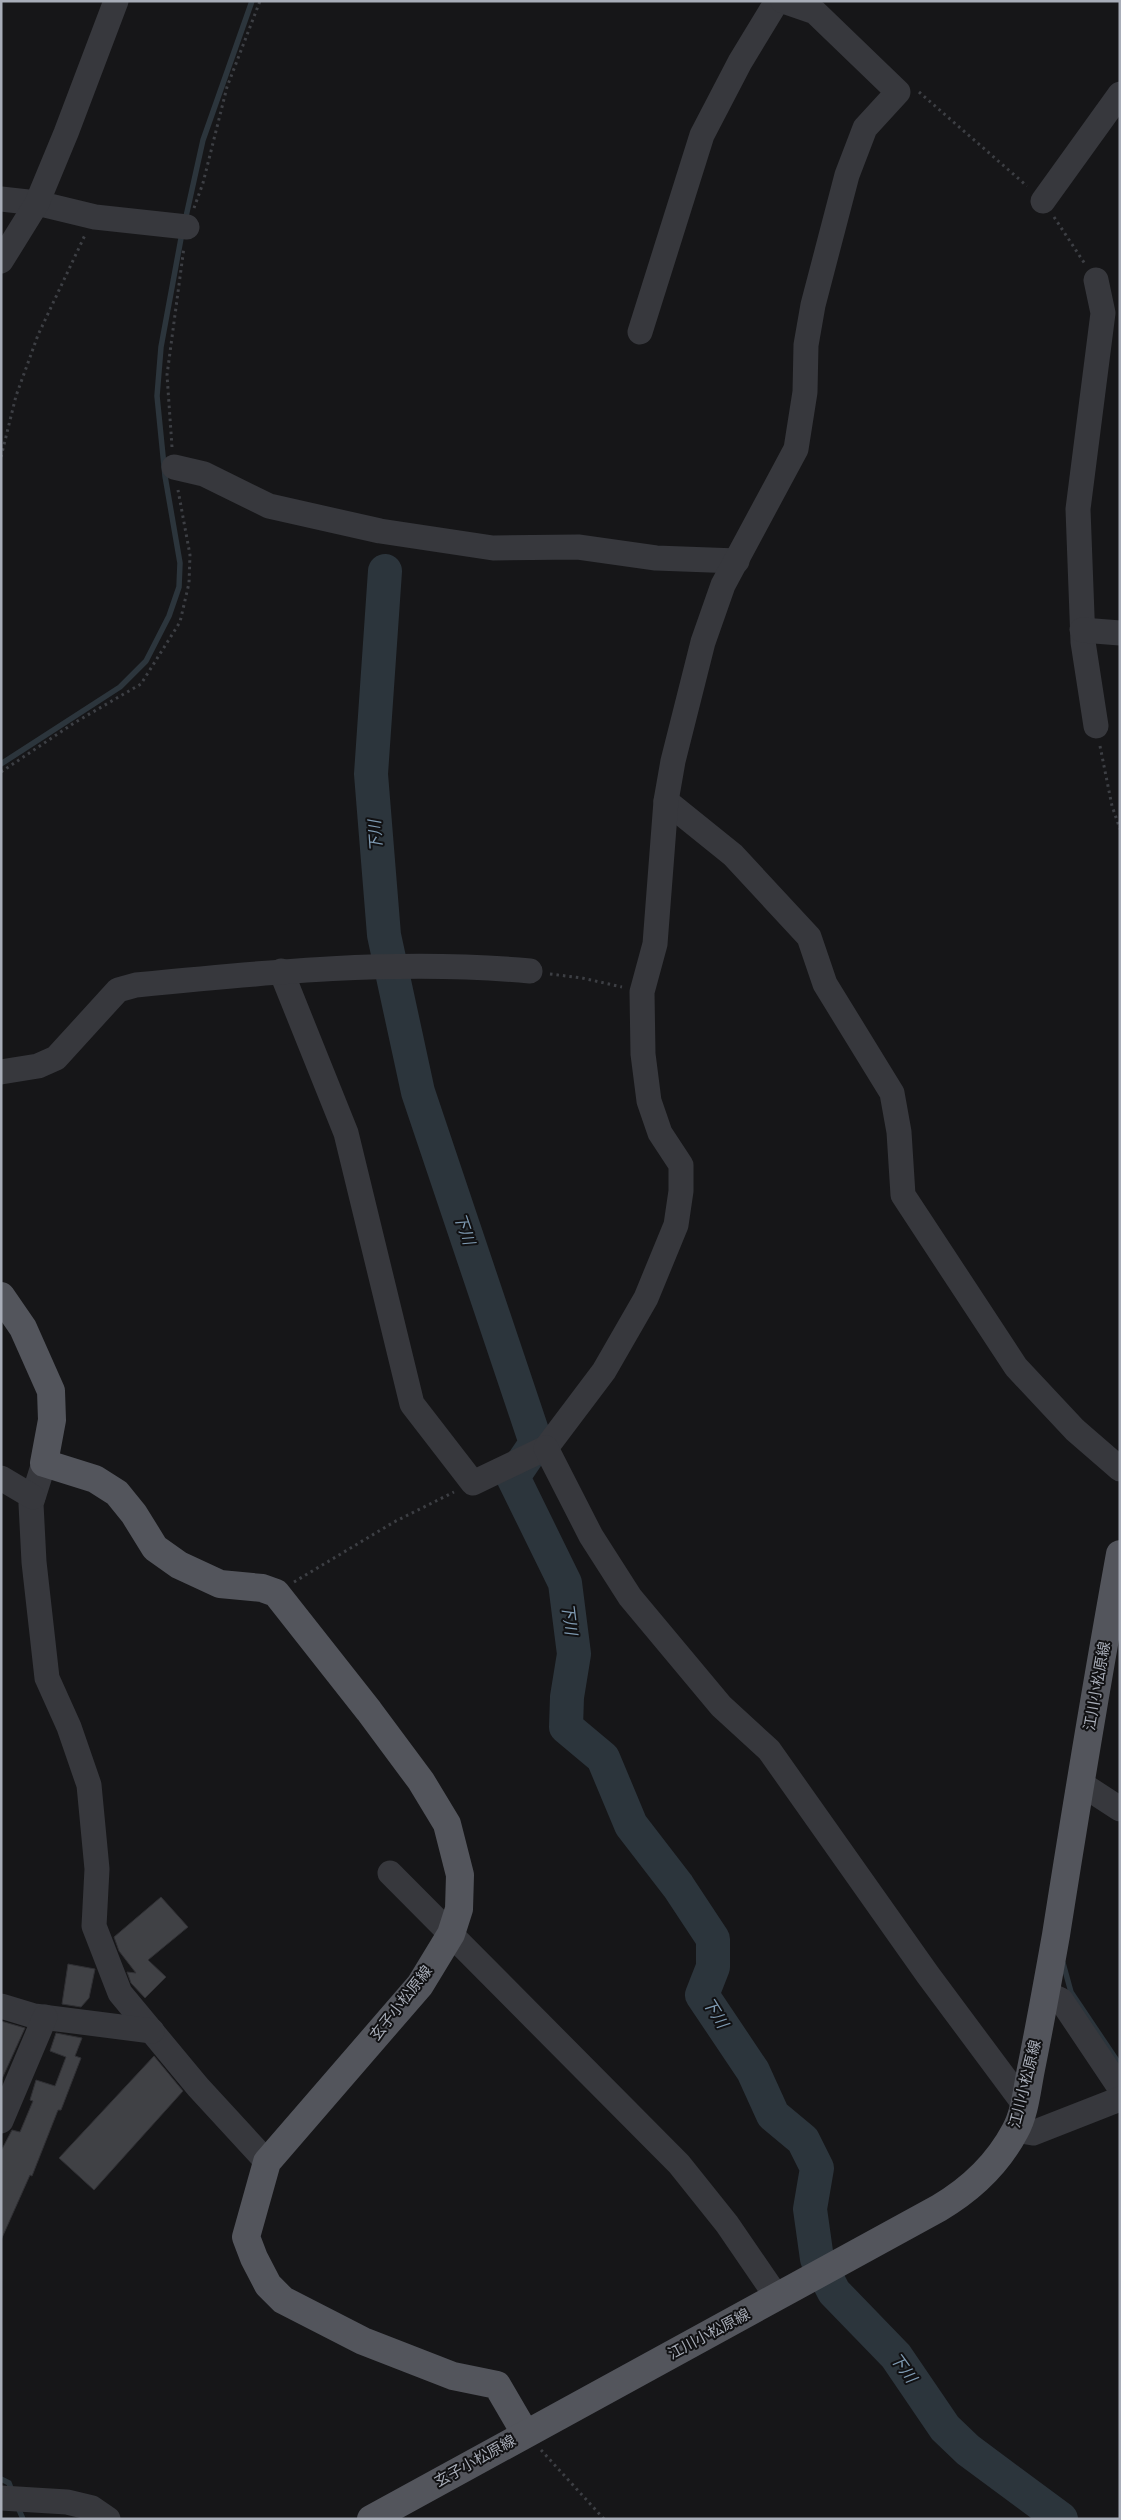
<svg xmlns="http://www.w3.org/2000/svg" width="1121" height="2520" viewBox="0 0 1121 2520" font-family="'Varela Round','Noto Sans JP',sans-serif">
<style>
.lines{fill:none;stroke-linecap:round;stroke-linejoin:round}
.stream{stroke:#2c353c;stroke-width:5.5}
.river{stroke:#2c353c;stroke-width:34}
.building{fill:#404145;stroke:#303034}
.path{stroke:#3d3f44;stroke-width:3;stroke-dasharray:2.5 4;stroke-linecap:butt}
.minor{stroke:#37383d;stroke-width:25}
.major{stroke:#53555c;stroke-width:28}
.labels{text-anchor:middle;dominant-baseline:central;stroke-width:4;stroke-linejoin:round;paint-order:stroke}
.street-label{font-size:15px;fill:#a8adb8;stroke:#111113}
.water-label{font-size:16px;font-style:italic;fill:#7f9bb3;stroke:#111113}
</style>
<rect width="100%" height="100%" fill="#161618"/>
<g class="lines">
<g class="stream">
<polyline points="185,221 203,140 252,1"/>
<polyline points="1,764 120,687 146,661 169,616 179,587 180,563 165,476 157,396 161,347 182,233"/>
<polyline points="1063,1963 1071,1992 1120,2065"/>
<polyline points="1,2479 9,2483 12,2491"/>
<polyline points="17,2505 23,2519"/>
</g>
<polyline class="river" points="385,571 371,774 384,935 418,1092 536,1443 513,1477 565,1583 574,1654 567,1697 566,1727 603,1758 631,1825 678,1886 713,1939 713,1967 702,1995 753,2071 773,2115 803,2140 817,2168 810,2209 817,2259 834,2292 896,2356 945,2428 968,2450 1061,2519"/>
</g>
<g class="building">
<polygon points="161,1897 188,1927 148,1960 166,1977 145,1998 131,1983 127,1972 136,1973 119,1951 114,1937"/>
<polygon points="68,1964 95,1969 89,1998 81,2007 62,2004"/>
<polygon points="1,2021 25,2028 1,2081"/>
<polygon points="56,2033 82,2038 75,2056 81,2058 61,2110 58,2110 32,2176 30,2175 1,2240 1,2151 12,2130 20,2132 33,2101 30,2100 36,2080 55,2086 66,2057 50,2051"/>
<polygon points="154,2056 183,2091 94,2190 59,2158"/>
</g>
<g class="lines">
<g class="path">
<polyline points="919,92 1027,186"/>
<polyline points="194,208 203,183 227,87 260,1"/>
<polyline points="1054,217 1085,264"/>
<polyline points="172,447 167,375 184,247"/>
<polyline points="1,457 16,396 38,335 85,235"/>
<polyline points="1100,746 1112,806 1120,829"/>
<polyline points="1,772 74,723 141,684 180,622 189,583 190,555 178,490"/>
<polyline points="550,974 582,978 622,987"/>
<polyline points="294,1582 394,1522 454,1492"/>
<polyline points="541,2450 604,2519"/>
</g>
<g class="minor">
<polyline points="1,199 37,203 95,217 187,227"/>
<polyline points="1043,201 1120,94"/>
<polyline points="1,261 37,203 66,133 116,1"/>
<polyline points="1096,280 1103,313 1078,509 1083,642 1096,726"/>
<polyline points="640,332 702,135 740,62 777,1"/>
<polyline points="174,467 204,474 269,506 380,531 493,548 578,547 656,558 737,561"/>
<polyline points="1082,630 1120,633"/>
<polyline points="666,801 733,855 809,937 825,984 892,1093 899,1132 903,1195 1016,1367 1075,1430 1120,1469"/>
<polyline points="281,971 346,1133 412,1404 473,1483 546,1448 604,1371 646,1298 676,1225 681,1191 681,1165 660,1133 649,1101 643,1054 642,992 655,944 666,801 673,761 703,642 723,585 796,449 805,392 806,345 813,305 847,175 865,128 898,92 815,12 783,1"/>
<path d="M1 1072 38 1066 56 1058 118 990 136 985C267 972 398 959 530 971"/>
<polyline points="546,1448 591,1536 630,1597 721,1706 769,1750 928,1975 1024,2104"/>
<polyline points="44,1463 31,1504 34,1562 47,1678 69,1727 89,1785 97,1869 94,1926 120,1993 198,2087 267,2162"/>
<polyline points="1,1478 33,1497"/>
<polyline points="1080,1783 1120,1809"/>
<polyline points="390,1873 679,2164 727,2224 777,2297"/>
<polyline points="1046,1993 1061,2000 1120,2088"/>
<polyline points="1,2006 34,2016 152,2031"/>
<polyline points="1,2121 45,2017"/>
<polyline points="1016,2130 1033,2133 1120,2099"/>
<polyline points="1,2498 67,2502 92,2508 108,2519"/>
</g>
<g class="major">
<polyline points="1,1296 23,1328 51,1391 52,1420 44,1463 95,1479 117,1493 134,1514 155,1548 179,1565 220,1584 262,1588 276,1593 369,1711 421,1781 447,1824 460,1875 459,1909 451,1934 420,1985 267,2162 246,2237 254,2258 268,2285 283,2300 363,2341 453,2376 497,2385 525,2433"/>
<path d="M371 2519 939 2208C971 2189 997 2165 1015 2131 1025 2113 1027 2089 1031 2069 1040 2024 1048 1980 1056 1935 1076 1808 1097 1681 1120 1554"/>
</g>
</g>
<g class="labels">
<g class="street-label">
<text transform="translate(1097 1686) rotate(-80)">江川小松原線</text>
<text transform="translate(401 2003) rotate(-52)">玄子小松原線</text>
<text transform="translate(1025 2084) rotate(-76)">江川小松原線</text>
<text transform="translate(709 2334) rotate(-28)">江川小松原線</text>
<text transform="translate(475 2461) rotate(-29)">玄子小松原線</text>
</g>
<g class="water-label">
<text transform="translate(376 836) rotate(-94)">下川</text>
<text transform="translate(464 1229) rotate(71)">下川</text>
<text transform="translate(569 1619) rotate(83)">下川</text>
<text transform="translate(715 2013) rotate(58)">下川</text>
<text transform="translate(903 2368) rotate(54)">下川</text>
</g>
</g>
<rect width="1121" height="2520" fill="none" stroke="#a8adb8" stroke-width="5"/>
</svg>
